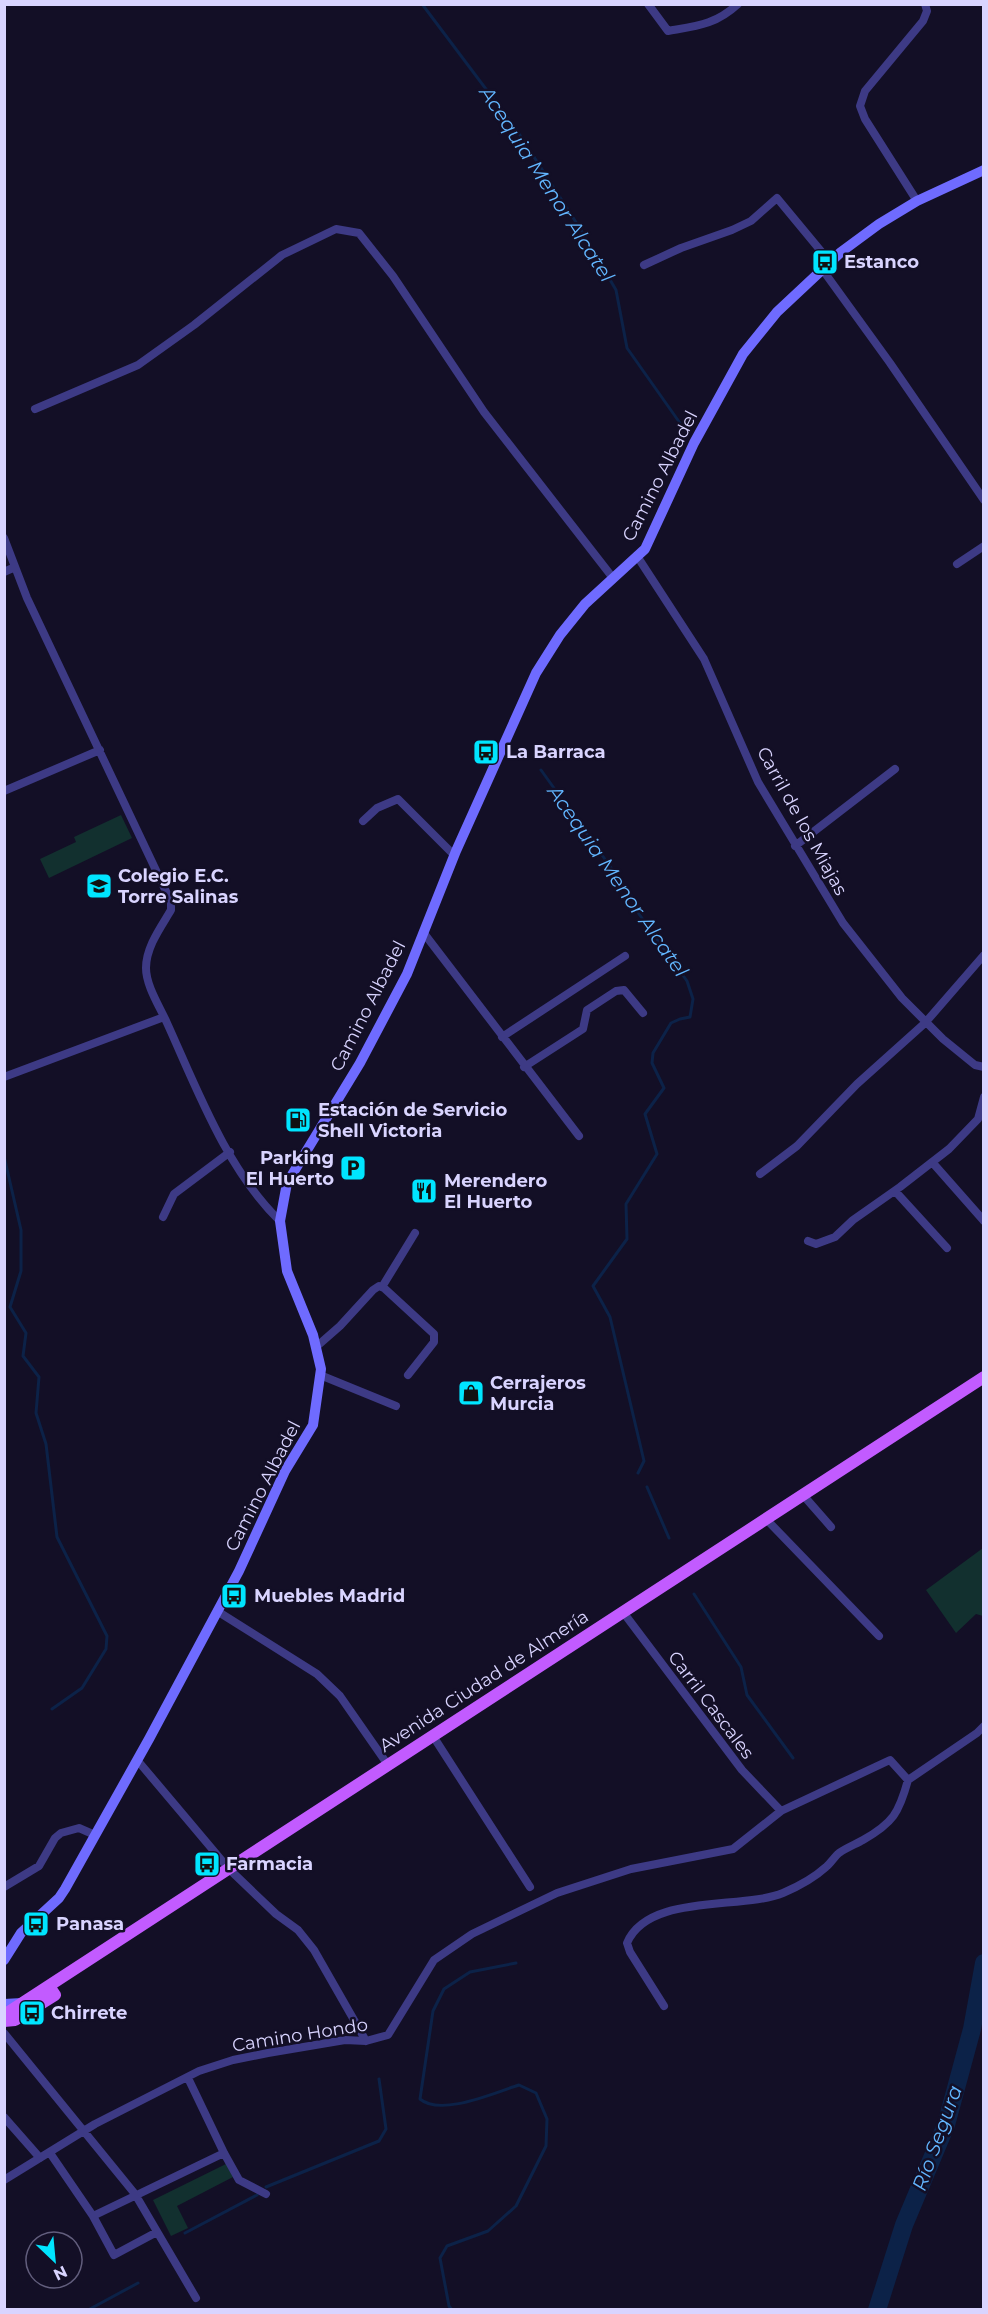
<svg xmlns="http://www.w3.org/2000/svg" width="988" height="2314" viewBox="0 0 988 2314" font-family="Montserrat,sans-serif">
<rect width="100%" height="100%" fill="#130f26"/>
<path fill="#12302f" d="M121 815 132 838 49 878 40 859 76 842 74 837Z
M983 1548V1616L976 1614 956 1633 926 1590Z
M226 2164 233 2177 177 2206 188 2228 171 2236 153 2200Z"/>
<g fill="none" stroke-linecap="round" stroke-linejoin="round">
<path stroke="#0c2248" stroke-width="3" d="M422 4 516 129 581 230 616 290 627 348 687 433
M541 770 632 897 639 914 687 981 693 999 690 1017 680 1019 671 1023 653 1053 652 1063 664 1088 645 1114 657 1154 626 1204 627 1239 593 1286 610 1317 644 1461 638 1473
M4 1156 21 1230V1271L10 1307 26 1333 23 1356 39 1377 36 1413 46 1444 57 1537 107 1636 106 1649 82 1688 52 1709
M647 1487 669 1538
M694 1594 741 1667 747 1695 793 1758
M266 2187 379 2141 386 2129 379 2079
M185 2233 257 2195
M88 2310 138 2283
M452 2310 449 2306 440 2258 447 2246 488 2231 516 2206 546 2146 547 2119 536 2093 519 2085C496 2092 441 2117 420 2099L433 2011 444 1989 470 1972 516 1963"/>
<path stroke="#0c2248" stroke-width="18" d="M877 2310 904 2225 946 2125 972 2029 984 1963"/>
<path stroke="#3d3a85" stroke-width="8" d="M648 4 668 31C697 26 715 25 738 4
M917 201 865 119 860 106 865 91 923 21 927 11 925 4
M644 265 681 248 732 230 751 221 777 198 830 262
M822 269 890 363 984 500
M35 409 138 365 194 325 282 255 336 229 359 233 393 276 484 412 613 578
M4 538 27 598 171 902V910C161 927 146 947 146 968 146 986 160 1007 167 1023 197 1089 227 1170 280 1221
M637 556 704 659 758 782 843 923 902 998 943 1039 975 1065 984 1067
M957 564 984 546
M4 572 15 567
M4 791 100 750
M363 821 377 808 398 799 454 855
M795 846 895 769
M423 932 579 1136
M502 1037 625 956
M524 1067 583 1029 587 1010 616 991 624 990 643 1013
M4 1077 164 1017
M932 1162 984 1221
M760 1174 797 1146 857 1084 925 1023 984 955
M895 1191 947 1248
M163 1217 174 1194 230 1152
M808 1241 816 1244 835 1237 853 1220 900 1187 949 1149 978 1119 984 1097
M382 1287 415 1233
M316 1347 340 1326 373 1290 379 1286 384 1288 434 1334V1342L408 1375
M320 1375 396 1406
M803 1495 831 1527
M766 1519 879 1636
M217 1611 317 1674 340 1696 388 1765
M623 1612 742 1770 781 1811
M433 1736 530 1887
M138 1761 229 1869 276 1914 298 1930 314 1950 366 2041
M4 1887 39 1866 55 1838 61 1833 79 1828 95 1835
M664 2006 630 1952 627 1943C648 1893 742 1910 783 1893 797 1887 815 1877 826 1867 831 1863 834 1857 839 1853 846 1848 856 1844 863 1840 893 1823 899 1813 908 1780
M4 2033 135 2194 196 2298
M188 2078 224 2153 239 2180 266 2194
M4 2117 40 2158
M50 2153 93 2216 114 2255 157 2232
M4 2180 95 2124 199 2071 233 2060 268 2053 345 2040 366 2041 388 2035 434 1960 472 1934 557 1893 631 1869 733 1849 781 1811 890 1760 908 1780 977 1733 984 1726
M93 2216 224 2153"/>
<path stroke="#6f6bff" stroke-width="10" d="M4 1960 21 1933 59 1898 65 1889 149 1739 239 1571 285 1471 313 1425 321 1369 313 1335 287 1271 280 1221 287 1183 360 1063 407 974 456 851 536 673 560 635 585 604 645 549 694 443 743 354 777 312 841 252 879 224 917 201 984 170
M4 2004 22 2003"/>
<path stroke="#c25bff" stroke-width="12" d="M4 2015 984 1377
M4 2021 15 2020 55 1995 49 1986"/>
</g>
<defs>
<symbol id="bus-square" viewBox="-11 -11 22 22"><rect x="-9" y="-9" width="18" height="18" rx="4" fill="#00e5ff" stroke="#130f26"/><path d="M-5-6H5V4H4V6H2V4H-2V6H-4V4H-5ZM-3.5-4V0h7V-4ZM-3.5 1.2v1.5H-2V1.2ZM2 1.2v1.5H3.5V1.2Z" fill="#111"/></symbol>
<symbol id="school-square" viewBox="-11 -11 22 22"><rect x="-9" y="-9" width="18" height="18" rx="4" fill="#00e5ff" stroke="#130f26"/><path d="M0-5L7-2L0 1L-7-2ZM-4 1L0 2.5L4 1V4Q0 6-4 4Z" fill="#111"/></symbol>
<symbol id="fuel-square" viewBox="-11 -11 22 22"><rect x="-9" y="-9" width="18" height="18" rx="4" fill="#00e5ff" stroke="#130f26"/><path d="M-5.5-6h7V0h2V4h1.3V-2.5L3-4.5l.8-.8L6-3V5H2.5V1h-1V6h-7ZM-4.2-4.7v3.2H.2V-4.7Z" fill="#111"/></symbol>
<symbol id="parking-square" viewBox="-11 -11 22 22"><rect x="-9" y="-9" width="18" height="18" rx="4" fill="#00e5ff" stroke="#130f26"/><path d="M-3.5-5.5H1a3.5 3.5 0 0 1 0 7H-1V5.5H-3.5ZM-1-3.4V-.6H.8a1.4 1.4 0 0 0 0-2.8Z" fill="#111"/></symbol>
<symbol id="restaurant-square" viewBox="-11 -11 22 22"><rect x="-9" y="-9" width="18" height="18" rx="4" fill="#00e5ff" stroke="#130f26"/><path d="M-5-6h1v4h1v-4h1v4h1v-4h1v5L-1.5 .5V6h-2V.5L-5-1ZM5-6V6H3V1.5H1.5Q1.5-4 5-6Z" fill="#111"/></symbol>
<symbol id="shop-square" viewBox="-11 -11 22 22"><rect x="-9" y="-9" width="18" height="18" rx="4" fill="#00e5ff" stroke="#130f26"/><path d="M-5-2.5h2.3a2.7 3.5 0 0 1 5.4 0H5L5.5 6h-11ZM-1.5-2.5h3a1.5 2.3 0 0 0-3 0Z" fill="#111"/></symbol>
</defs>
<g fill-rule="evenodd">
<use href="#bus-square" x="810" y="247" width="30" height="30"/>
<use href="#bus-square" x="471" y="737" width="30" height="30"/>
<use href="#school-square" x="84" y="871" width="30" height="30"/>
<use href="#fuel-square" x="283" y="1105" width="30" height="30"/>
<use href="#parking-square" x="338" y="1153" width="30" height="30"/>
<use href="#restaurant-square" x="409" y="1176" width="30" height="30"/>
<use href="#shop-square" x="456" y="1378" width="30" height="30"/>
<use href="#bus-square" x="219" y="1581" width="30" height="30"/>
<use href="#bus-square" x="192" y="1849" width="30" height="30"/>
<use href="#bus-square" x="21" y="1909" width="30" height="30"/>
<use href="#bus-square" x="17" y="1998" width="30" height="30"/>
</g>
<g text-anchor="middle" stroke-width="5" stroke-linejoin="round" paint-order="stroke">
<g font-size="18" font-weight="bold" fill="#d9d4ff" stroke="#130f26" text-anchor="start">
<text x="844" y="268">Estanco</text>
<text x="506" y="758">La Barraca</text>
<text x="118" y="882">Colegio E.C.<tspan x="118" dy="21">Torre Salinas</tspan></text>
<text x="318" y="1116">Estación de Servicio<tspan x="318" dy="21">Shell Victoria</tspan></text>
<text x="334" y="1164" text-anchor="end">Parking<tspan x="334" dy="21">El Huerto</tspan></text>
<text x="444" y="1187">Merendero<tspan x="444" dy="21">El Huerto</tspan></text>
<text x="490" y="1389">Cerrajeros<tspan x="490" dy="21">Murcia</tspan></text>
<text x="254" y="1602">Muebles Madrid</text>
<text x="226" y="1870">Farmacia</text>
<text x="56" y="1930">Panasa</text>
<text x="51" y="2019">Chirrete</text>
</g>
<g font-size="18" fill="#d9d4ff" stroke="#130f26">
<text transform="translate(660 476) rotate(-63)" y="6">Camino Albadel</text>
<text transform="translate(802 821) rotate(61)" y="6">Carril de los Miajas</text>
<text transform="translate(368 1006) rotate(-63)" y="6">Camino Albadel</text>
<text transform="translate(263 1486) rotate(-63)" y="6">Camino Albadel</text>
<text transform="translate(484 1681) rotate(-33)" y="6">Avenida Ciudad de Almería</text>
<text transform="translate(711 1705) rotate(53)" y="6">Carril Cascales</text>
<text transform="translate(300 2035) rotate(-9)" y="6">Camino Hondo</text>
</g>
<g font-size="20" font-style="italic" fill="#62b6ff" stroke="#130f26">
<text transform="translate(547 184) rotate(57)" y="7">Acequia Menor Alcatel</text>
<text transform="translate(618 881) rotate(55)" y="7">Acequia Menor Alcatel</text>
<text transform="translate(937 2138) rotate(-70)" y="7">Río Segura</text>
</g>
</g>
<rect width="988" height="2314" fill="none" stroke="#d9d4ff" stroke-width="12"/>
<g transform="translate(54 2260) rotate(154)"><circle r="28" fill="#130f26" stroke="#625e7d" stroke-width="1.5"/>
<path d="M0-4.5L10 22L0 15L-10 22Z" fill="#00e5ff"/>
<text y="-9" font-size="16" font-weight="bold" text-anchor="middle" fill="#d9d4ff">N</text>
</g>
</svg>
